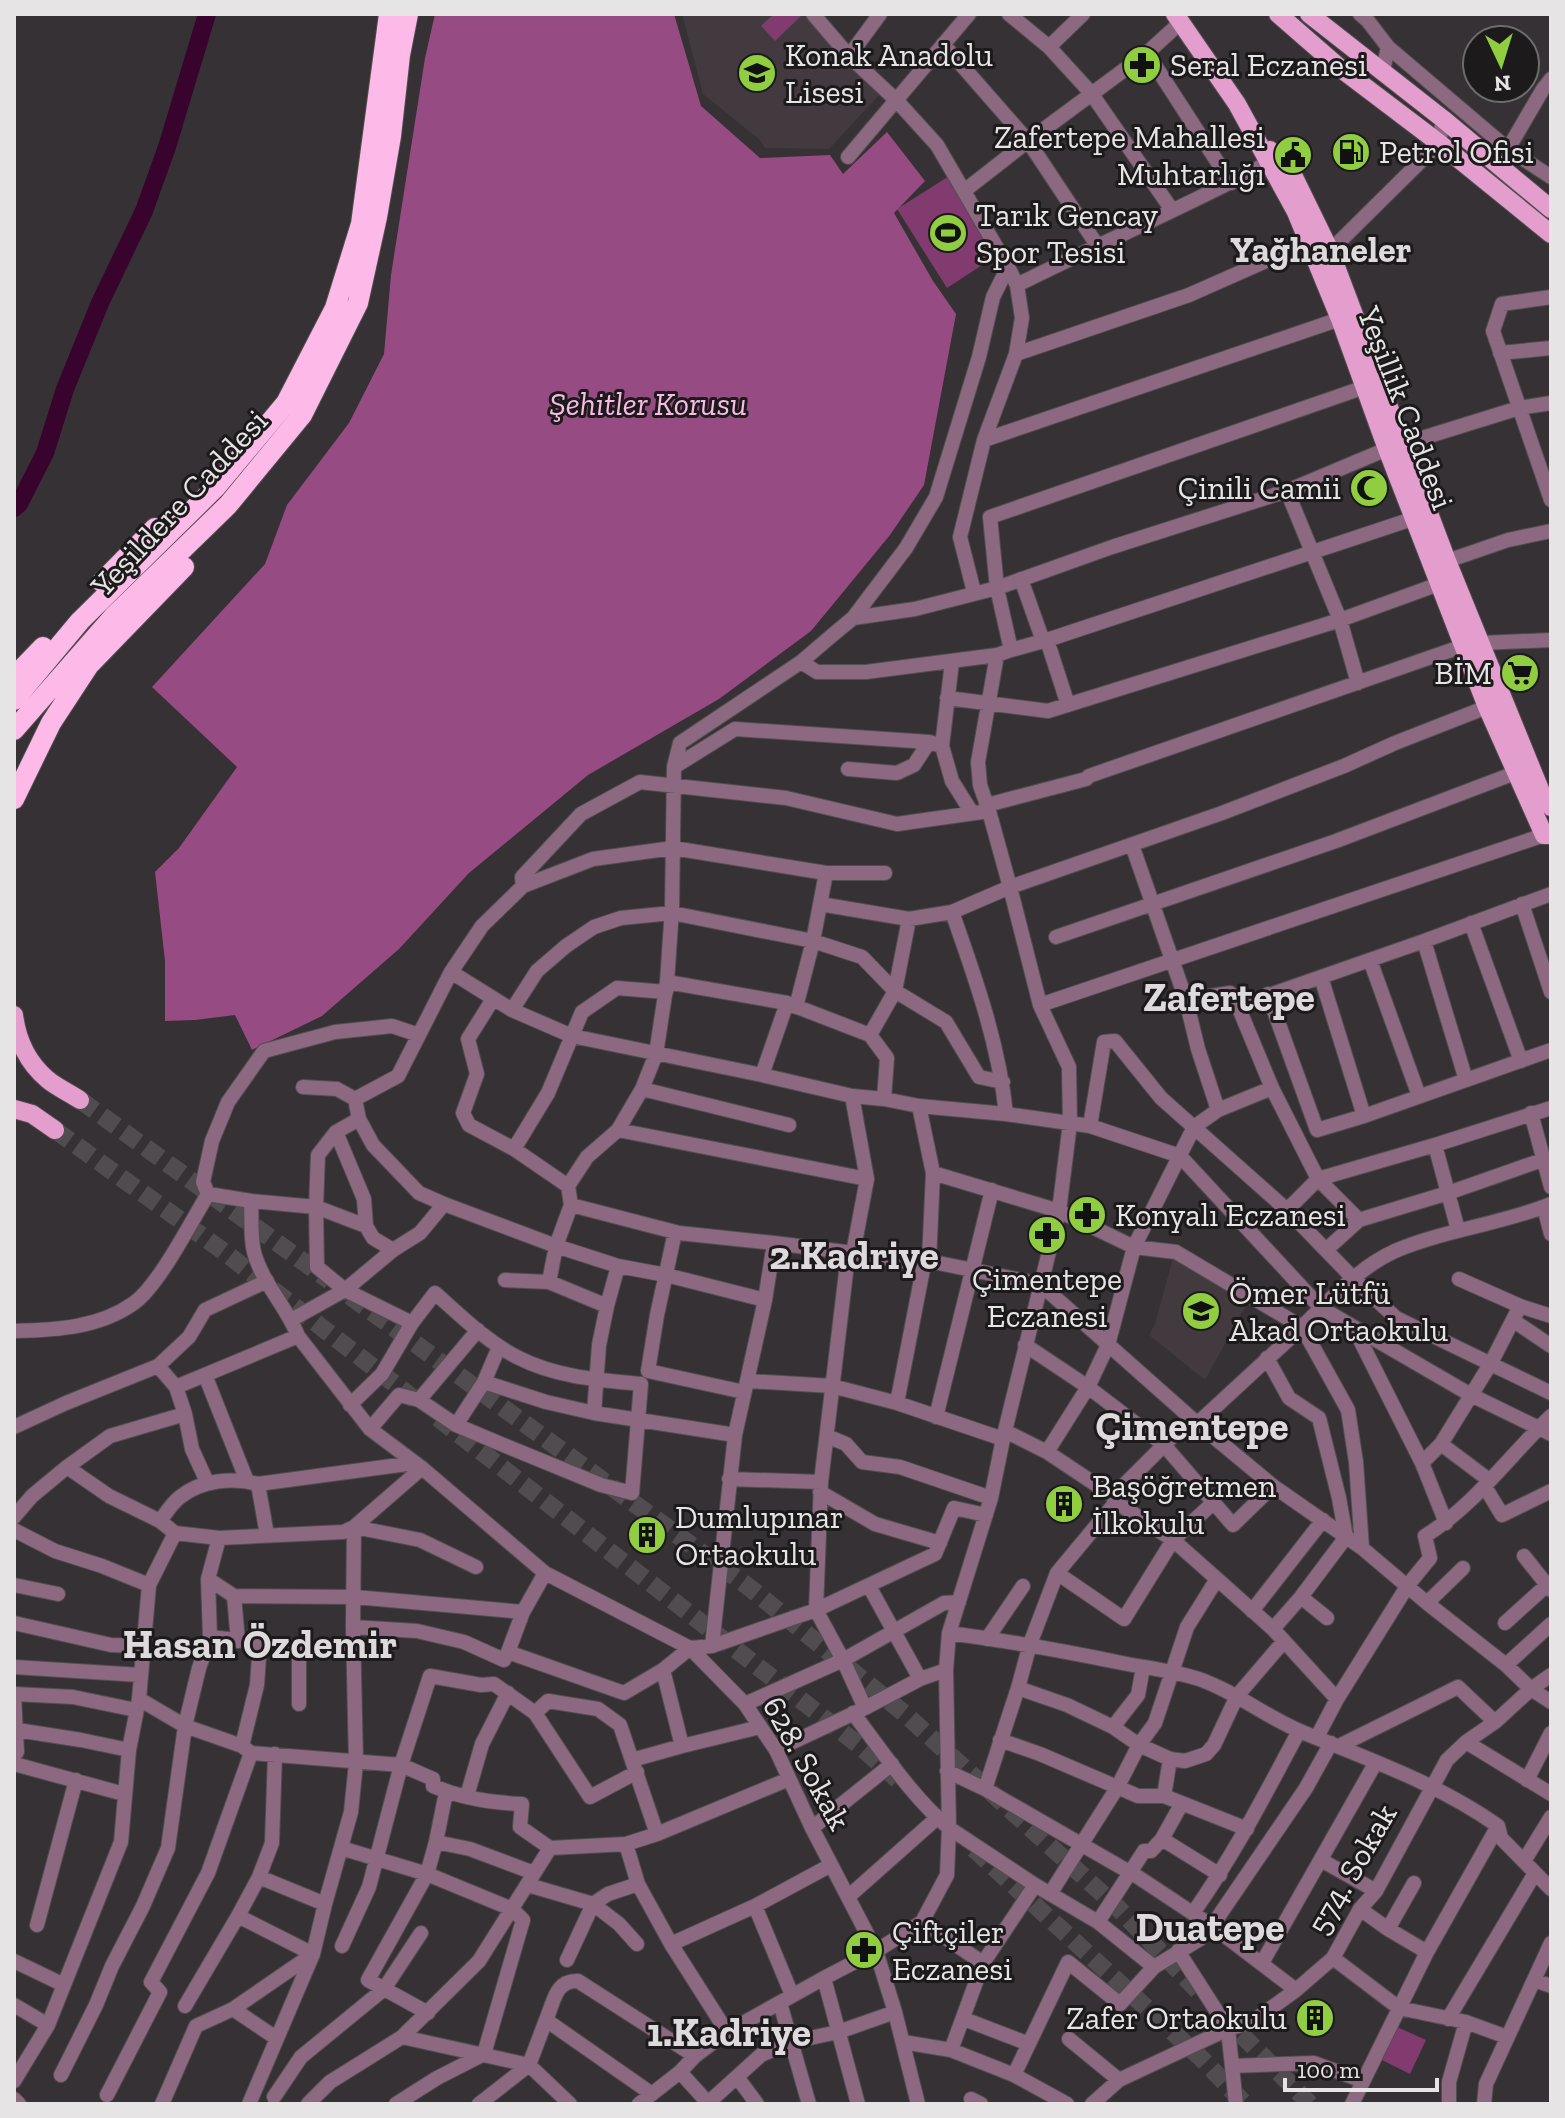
<svg xmlns="http://www.w3.org/2000/svg" width="1565" height="2118" viewBox="0 0 1565 2118" font-family="'Zilla Slab',serif">
<rect width="100%" height="100%" fill="#353134"/>
<path fill="#433a40" d="M682 14H803L879 95 829 149 765 148 760 140 703 94Z
M1173 1258 1250 1298 1205 1380 1149 1335 1155 1324Z"/>
<path fill="#813b6e" d="M774 14H803L775 41 761 26Z
M954 173 996 256 947 288 897 209Z
M1395 2026 1426 2040 1410 2074 1380 2059Z"/>
<path fill="#964c82" d="M435 14H674L701 106 760 158 830 155 843 174 887 132 925 181 894 213 933 281 956 314 924 485 890 535 811 631 719 699 588 775 469 873 399 949 322 1016 252 1050 235 1015 195 1020 165 1021V961L155 872 179 848 237 767 152 687 265 564 287 505 349 423 384 354 391 275 425 58Z"/>
<g fill="none" stroke-linecap="round" stroke-linejoin="round">
<path stroke="#38032d" stroke-width="18" d="M14 508 19 504 45 453 65 389 100 303 144 211 167 147 207 14"/>
<path stroke="#504c4f" stroke-width="18" stroke-dasharray="18 9" stroke-linecap="butt" d="M80 1100 330 1281
M55 1130 223 1251 418 1402
M350 1296 750 1588 905 1714 1117 1907 1204 1997
M438 1418 860 1746 899 1781
M974 1849 1202 2059 1245 2104
M1222 2015 1310 2104"/>
<defs>
<path id="minor" d="M813 14 849 56 897 101 937 145 1008 267 1017 285 1022 318 1016 354 984 440 960 537 974 592
M1009 14 1049 47 1091 93 1172 210
M1360 14 1368 21 1388 47
M943 44 1028 141 1097 245
M1049 47 1083 14
M1147 53 1231 183
M849 56 880 14
M1383 71 1388 47 1508 149 1551 177
M1508 149 1543 89 1551 79
M848 157 969 14
M964 191 1028 141 1147 53 1181 22
M1330 251 1439 143 1443 119
M1017 285C1101 243 1187 206 1270 162
M1551 297 1502 304 1493 331 1551 500
M1500 353 1551 348
M1016 354 1189 295 1309 242
M984 440 1340 319
M1287 491 1340 620 1358 683
M1447 561 1508 540 1551 531
M1021 579 1043 641
M853 618 915 609 997 588 1112 547 1287 491 1387 449 1519 408 1551 403
M1047 640 1068 705
M1481 643 1551 640
M1011 650 1047 640 1415 518
M801 662 817 672H866L997 655
M952 662 942 746 952 781 972 813
M947 698 1048 711 1340 620 1439 584
M674 767 735 729 929 742 942 746
M848 769 897 773 914 765 929 742
M987 805 1086 779 1089 776 1463 646
M1132 845 1186 1000 1198 1049 1218 1110
M523 886 593 859 673 848 826 873H885
M820 904 909 919 952 912 1010 887 1222 813 1344 766 1395 743 1487 707
M1522 904 1551 992
M952 912C975 977 999 1044 1006 1114
M1471 923 1521 1061
M1056 937 1336 841 1515 773
M1424 941 1466 1080
M1370 960 1419 1096
M451 972 512 1010 572 1036 762 1075 852 1096 884 1099 919 1106 1006 1114 1090 1126 1180 1156 1321 1308C1343 1287 1366 1264 1395 1251 1444 1230 1502 1224 1551 1204
M1321 977 1364 1116
M667 982 787 1003 870 1035 887 1058 884 1099
M1268 994 1317 1130 1364 1116 1551 1050
M493 999 468 1039 477 1074 463 1113 469 1125 514 1149 568 1186 571 1205 679 1233 774 1243 765 1300 735 1435 712 1646 690 1648 663 1670 624 1693 508 1652 523 1612 545 1573
M1186 1000 1230 993 1238 1006 1272 1088 1318 1179 1359 1220
M1040 1005 1544 835
M1238 1006 1424 941 1551 894
M796 1007 813 941 826 873
M512 1010 537 971 566 946 594 927 621 918 672 913 813 941 862 957 895 991 946 1022 979 1077 1003 1082
M870 1035 895 991 909 919
M762 1075 787 1003
M303 1087 337 1089 355 1099
M642 1089 789 1125
M1531 1113 1551 1187
M359 1119 336 1132 364 1199 366 1226
M1090 1126 1104 1042 1115 1041 1161 1098 1287 1210 1353 1278 1396 1318 1551 1393
M618 1130 867 1179
M336 1132 318 1155 316 1207 366 1226 373 1238 393 1250
M1435 1145 1458 1230
M514 1149 548 1093 582 1012 617 988 666 992
M933 1173 1059 1211 1134 1247 1176 1252 1302 1327 1321 1308 1471 1395 1551 1434
M568 1186 587 1157 618 1130 642 1089 656 1054 667 982 672 909 674 767 680 743 801 662 829 638 853 618 906 548 936 497 979 357 993 297 1008 267
M208 1194 251 1201
M444 1204 419 1193 373 1145 359 1119 355 1099 398 1076 451 972 482 926 523 886 522 877 581 814 640 782 786 798 897 824 989 811
M571 1205 556 1246 618 1266 666 1275 765 1300
M1544 1207 1551 1234
M1287 1210 1318 1179 1435 1145 1551 1108
M675 1232 657 1315 648 1371 744 1392
M774 1243 853 1253 867 1179 852 1096
M1327 1249 1359 1220 1448 1193 1545 1159
M929 1261 1040 1284 1191 1418 1273 1486 1362 1548 1427 1603 1506 1665 1531 1689 1551 1702
M1459 1279 1520 1306 1551 1316
M549 1282 607 1306 599 1345 594 1413
M607 1306 618 1266
M291 1320 345 1290 393 1250 420 1233 444 1204 556 1246 549 1282 505 1280
M1514 1321 1551 1346
M1354 1328 1422 1463 1446 1523
M14 1331C56 1330 99 1328 134 1303 159 1285 191 1222 208 1194L203 1182 212 1141 228 1102 264 1051 335 1032 392 1026 419 1035
M1025 1345 1088 1387 1164 1445 1233 1525 1273 1486
M1267 1358 1289 1398 1319 1418 1339 1498 1346 1537 1301 1597 1273 1629
M158 1366 189 1337 205 1310 267 1281
M205 1375 247 1481
M748 1381 832 1386 897 1403 1003 1439
M484 1382 499 1347
M176 1387 185 1414 192 1449 207 1482
M419 1400 478 1330
M897 1403 924 1264
M350 1405 382 1374 412 1323
M936 1417 992 1190
M1198 1423 1302 1327 1348 1410 1356 1462 1362 1548
M456 1425 484 1382 546 1402 594 1413 735 1435
M14 1427 66 1403 158 1366 176 1387 298 1336
M370 1429 399 1395 419 1400 456 1425 501 1444 601 1485 632 1493 641 1384C600 1380 556 1377 519 1358 488 1343 461 1316 435 1293L412 1323 345 1290 317 1267 316 1207 251 1201C252 1217 250 1236 254 1252 262 1283 287 1307 298 1336L370 1429 422 1468 545 1573 690 1648 745 1704 776 1750 812 1828 876 1951 895 2012 918 2104
M1005 1431 1047 1452 1113 1496 1116 1502 1173 1540 1217 1579 1273 1629 1337 1699
M827 1436 846 1444 862 1462 900 1467 991 1498
M1441 1444 1489 1480
M1047 1452 1088 1387 1108 1345 1134 1247 1194 1127 1218 1110 1272 1088
M1422 1463 1441 1444 1491 1363 1520 1306
M67 1467 110 1436 185 1414
M729 1479 821 1482
M258 1484 414 1463
M1485 1487 1502 1515 1551 1491
M820 1492 875 1524 940 1543
M1113 1496 1191 1418
M14 1517 32 1496 67 1467 109 1496 160 1521 175 1533 149 1585 139 1699 185 1726 242 1746
M160 1521C166 1513 172 1503 180 1497 201 1480 233 1477 258 1484L267 1535
M14 1530 55 1551 102 1566 149 1585
M175 1533 219 1538
M1524 1556 1551 1590
M1057 1573 1124 1619 1173 1540 1214 1502
M208 1579 234 1596 355 1597 523 1612
M14 1585 58 1594
M869 1586 920 1679
M234 1596 238 1641
M1301 1597 1327 1618
M1427 1603 1463 1568
M1252 1611 1323 1520
M14 1623 111 1645 144 1646
M1505 1623 1547 1585
M353 1627 417 1631 464 1642 504 1660
M949 1633C1008 1641 1064 1651 1122 1663 1148 1668 1174 1671 1199 1679 1236 1692 1266 1717 1302 1732 1368 1759 1439 1784 1498 1826L1501 1838 1551 1889
M210 1637 354 1653
M987 1639 1023 1586
M712 1646 816 1610 935 1554 954 1508 986 1515
M1506 1665 1551 1624
M14 1667 140 1675
M1018 1688 1067 1705 1113 1727 1139 1745 1170 1759 1185 1761 1206 1754 1214 1745 1237 1696 1284 1641
M14 1694 73 1697 136 1710
M14 1696 17 1752
M299 1704V1648
M745 1704 843 1660 944 1603 959 1602
M865 1708 843 1660 816 1610 821 1482 847 1264 853 1253 924 1264 929 1261 933 1173 919 1106
M535 1713 590 1797 637 1772
M853 1713C883 1752 912 1797 949 1828L1035 1885 1098 1922 1154 1967
M1113 1727 1138 1695 1143 1667
M17 1730 81 1740 129 1750
M1317 1737 1337 1699 1408 1585 1430 1558 1425 1536C1475 1505 1509 1456 1551 1416
M1000 1740 1040 1754 1138 1796H1164L1247 1829
M1466 1742 1551 1794
M682 1746 760 1727
M1339 1746 1458 1687 1495 1722
M776 1750 865 1708 920 1679 946 1670
M251 1753 401 1765 433 1779V1786C461 1798 492 1803 522 1804L520 1827 550 1848
M632 1760 682 1746 663 1670
M18 1765 124 1794
M947 1771 985 1789 1138 1877 1212 1926 1296 1990
M1527 1780 1551 1733
M985 1789 1018 1688 1030 1644 1057 1573 1116 1502
M467 1796 482 1744 508 1693
M1164 1796 1170 1759
M812 1828 892 1764
M1162 1839 1220 1875
M436 1842 470 1849 534 1873
M626 1844 638 1884 671 1944 727 2032
M341 1848 427 1874 512 1909 523 1920 484 2054 437 2078 396 2104
M1321 1860 1376 1891
M1524 1861 1551 1817
M259 1877 325 1904
M528 1885 593 1904 619 1924 637 1944
M1050 1894 1117 1788 1139 1745 1155 1723 1187 1627 1217 1579
M848 1897 937 1818
M755 1906 792 1995
M1360 1909 1388 1929 1427 1952
M1193 1913C1234 1855 1266 1793 1299 1731
M238 1916 313 1954
M922 1922 983 1963
M1098 1922 1144 1851H1151L1162 1839 1182 1803
M37 1925 76 1780
M1388 1929 1414 1883
M671 1944 755 1906 831 1865
M342 1946 369 1887 401 1765 430 1676 481 1685 494 1684 535 1713 548 1701 598 1709 620 1725 657 1834
M1178 1951 1228 2029 1236 2104
M1333 1958 1399 2008 1466 2022 1507 2037
M567 1960 593 1904 608 1894 638 1884
M14 1961 64 1985
M1262 1963 1376 1762
M824 1978 858 2104
M1534 1980 1551 1986
M780 2003 809 2104
M14 2005 48 2025
M185 2006 238 1916 259 1877 272 1843 275 1754
M233 2009 276 2038
M428 2013 368 1980 427 1874 436 1842 446 1792
M964 2019 1029 2044
M1448 2019 1535 1873
M402 2037 529 2065 546 2020
M1069 2039 1119 2080
M903 2042 951 2050 1014 2075 1067 2104
M951 2050 983 1963 1035 1885
M1232 2066 1314 2063 1363 2081
M680 2072 709 2104
M61 2075 96 2005 112 1966 143 1906 168 1848 185 1726 199 1668 210 1637 208 1579 219 1538 343 1532 354 1527 420 1540 476 1567
M1014 2075 1068 1962 1120 2004 1154 1967 1200 1939 1212 1926 1306 1788 1331 1743
M737 2077 757 2104
M14 2081 48 2025 121 1842 129 1750 139 1699
M652 2094 546 2020C554 2002 555 1980 578 1981L695 2056
M107 2095 160 1992 151 1982 208 1873 251 1753 242 1746 257 1685 260 1643
M274 2097 301 2057 384 1989 421 1933
M14 2099 19 2104
M971 2099 981 2104
M708 2103 761 2055 791 2042 838 2032 895 2012
M162 2104 196 2026 233 2009 313 1954
M249 2104 313 1954 325 1904 351 1812 356 1763 353 1627 354 1527 422 1468
M308 2104 330 2082 402 2037 479 1961 550 1848 626 1844 657 1834 789 1779
M479 2104 529 2065 570 2104
M639 2104 680 2072 695 2056 727 2032 824 1978 876 1951 922 1922 947 1875 949 1828 946 1670 949 1633 991 1498 1003 1439 1059 1211 1070 1123 1069 1067 1040 1005 1010 887 989 811 980 785 978 762 997 655 1011 650 997 588 990 517 1365 387
M1092 2104 1119 2080 1228 2029 1252 2022 1296 1990 1333 1958 1360 1909 1376 1891 1447 1760 1466 1742 1495 1722 1531 1689 1551 1675
M1352 2104 1427 1952 1498 1826
M1449 2104V2082L1466 2022
M1484 2104 1486 2084 1551 1943"/>
<path id="major" d="M1175 14 1237 104 1296 212 1340 319 1387 449 1487 707 1544 835H1551
M1278 14 1340 68 1439 143 1551 234
M1309 14 1443 119 1551 209
M1270 150 1291 171 1330 251 1447 561 1541 792 1551 807
M14 1015C17 1039 27 1062 47 1079 56 1087 70 1093 80 1100
M14 1109 32 1114 55 1130"/>
<path id="highway" d="M102 582 155 528
M14 677 43 647
M14 700 80 621 215 488 286 403 335 308 361 224 389 14
M14 730 113 617 228 505 302 415 358 303 377 217 391 136 400 55 408 14
M14 799 51 723 89 665 184 567"/>
</defs>
<use href="#minor" stroke="#514e50" stroke-width="16"/>
<use href="#major" stroke="#514e50" stroke-width="20"/>
<use href="#highway" stroke="#514e50" stroke-width="22"/>
<use href="#minor" stroke="#8c6981" stroke-width="14"/>
<use href="#major" stroke="#e49ece" stroke-width="18"/>
<use href="#highway" stroke="#fdbae8" stroke-width="20"/>
</g>
<defs>
<symbol id="pharmacy-disc" viewBox="-11 -11 22 22"><circle r="9.5" fill="#90cd40" stroke="#1c1a1b"/><path d="M-2-6h4v4h4v4h-4v4h-4v-4h-4v-4h4Z" fill="#111"/></symbol>
<symbol id="school-disc" viewBox="-11 -11 22 22"><circle r="9.5" fill="#90cd40" stroke="#1c1a1b"/><path d="M0-5L7-2L0 1L-7-2ZM-4 1L0 2.5L4 1V4Q0 6-4 4Z" fill="#111"/></symbol>
<symbol id="fuel-disc" viewBox="-11 -11 22 22"><circle r="9.5" fill="#90cd40" stroke="#1c1a1b"/><path d="M-5.5-6h7V0h2V4h1.3V-2.5L3-4.5l.8-.8L6-3V5H2.5V1h-1V6h-7ZM-4.2-4.7v3.2H.2V-4.7Z" fill="#111"/></symbol>
<symbol id="civic-disc" viewBox="-11 -11 22 22"><circle r="9.5" fill="#90cd40" stroke="#1c1a1b"/><path d="M-.6-6.5H3V-4.5H.6V-3L4-1V1h2V6H-6V1h2V-1L-.6-3ZM-1.2 2.5V6h2.4V2.5Z" fill="#111"/></symbol>
<symbol id="stadium-disc" viewBox="-11 -11 22 22"><circle r="9.5" fill="#90cd40" stroke="#1c1a1b"/><path d="M0-5a6.5 5 0 1 0 0 10a6.5 5 0 1 0 0-10ZM-3.5-1.8h7v3.6h-7Z" fill="#111"/></symbol>
<symbol id="mosque-disc" viewBox="-11 -11 22 22"><circle r="9.5" fill="#90cd40" stroke="#1c1a1b"/><path d="M3.5-4.9A6 6 0 1 0 3.5 4.9A5 5 0 1 1 3.5-4.9Z" fill="#111"/></symbol>
<symbol id="supermarket-disc" viewBox="-11 -11 22 22"><circle r="9.5" fill="#90cd40" stroke="#1c1a1b"/><path d="M-6-5.5h2.5l.6 2H6L4.5 2H-2.5L-4.4-4H-6ZM-1.5 3.2a1.3 1.3 0 1 0 .1 0ZM3 3.2a1.3 1.3 0 1 0 .1 0Z" fill="#111"/></symbol>
<symbol id="building-disc" viewBox="-11 -11 22 22"><circle r="9.5" fill="#90cd40" stroke="#1c1a1b"/><path d="M-4-6H4V6H1V3H-1V6H-4ZM-2.5-4.3h1.7v1.8h-1.7ZM.8-4.3h1.7v1.8H.8ZM-2.5-1h1.7V.8h-1.7ZM.8-1h1.7V.8H.8Z" fill="#111"/></symbol>
</defs>
<g fill-rule="evenodd">
<use href="#pharmacy-disc" x="1120" y="43" width="44" height="44"/>
<use href="#school-disc" x="735" y="51" width="44" height="44"/>
<use href="#fuel-disc" x="1329" y="130" width="44" height="44"/>
<use href="#civic-disc" x="1271" y="133" width="44" height="44"/>
<use href="#stadium-disc" x="926" y="211" width="44" height="44"/>
<use href="#mosque-disc" x="1347" y="466" width="44" height="44"/>
<use href="#supermarket-disc" x="1498" y="651" width="44" height="44"/>
<use href="#pharmacy-disc" x="1065" y="1193" width="44" height="44"/>
<use href="#pharmacy-disc" x="1025" y="1213" width="44" height="44"/>
<use href="#school-disc" x="1179" y="1289" width="44" height="44"/>
<use href="#building-disc" x="1042" y="1482" width="44" height="44"/>
<use href="#building-disc" x="625" y="1513" width="44" height="44"/>
<use href="#pharmacy-disc" x="842" y="1928" width="44" height="44"/>
<use href="#building-disc" x="1293" y="1996" width="44" height="44"/>
</g>
<g text-anchor="middle" stroke-width="6" stroke-linejoin="round" paint-order="stroke">
<g font-size="32" fill="#e6e4e5" stroke="#1c1a1b" text-anchor="start">
<text x="785" y="66">Konak Anadolu<tspan x="785" dy="37">Lisesi</tspan></text>
<text x="1170" y="76">Seral Eczanesi</text>
<text x="1265" y="148" text-anchor="end">Zafertepe Mahallesi<tspan x="1265" dy="37">Muhtarlığı</tspan></text>
<text x="1379" y="163">Petrol Ofisi</text>
<text x="976" y="226">Tarık Gencay<tspan x="976" dy="37">Spor Tesisi</tspan></text>
<text x="1341" y="499" text-anchor="end">Çinili Camii</text>
<text x="1492" y="684" text-anchor="end">BİM</text>
<text x="1115" y="1226">Konyalı Eczanesi</text>
<text x="1047" y="1290" text-anchor="middle">Çimentepe<tspan x="1047" dy="37">Eczanesi</tspan></text>
<text x="1229" y="1304">Ömer Lütfü<tspan x="1229" dy="37">Akad Ortaokulu</tspan></text>
<text x="1092" y="1497">Başöğretmen<tspan x="1092" dy="37">İlkokulu</tspan></text>
<text x="675" y="1528">Dumlupınar<tspan x="675" dy="37">Ortaokulu</tspan></text>
<text x="892" y="1943">Çiftçiler<tspan x="892" dy="37">Eczanesi</tspan></text>
<text x="1287" y="2029" text-anchor="end">Zafer Ortaokulu</text>
</g>
<g font-size="32" font-style="italic" fill="#f9bae5" stroke="#1c1a1b">
<text x="648" y="415">Şehitler Korusu</text>
</g>
<g font-size="32" fill="#e6e4e5" stroke="#1c1a1b">
<text transform="translate(1406 408) rotate(69)" y="11">Yeşillik Caddesi</text>
<text transform="translate(179 503) rotate(-47)" y="11">Yeşildere Caddesi</text>
<text transform="translate(807 1763) rotate(61)" y="11">628. Sokak</text>
<text transform="translate(1352 1869) rotate(-60)" y="11">574. Sokak</text>
</g>
<g font-size="36" font-weight="bold" fill="#ded9dc" stroke="#1c1a1b">
<text x="1321" y="262">Yağhaneler</text>
</g>
<g font-size="40" font-weight="bold" fill="#ded9dc" stroke="#1c1a1b">
<text x="1229" y="1011">Zafertepe</text>
<text x="854" y="1269">2.Kadriye</text>
<text x="1192" y="1440">Çimentepe</text>
<text x="260" y="1658">Hasan Özdemir</text>
<text x="1210" y="1941">Duatepe</text>
<text x="729" y="2046">1.Kadriye</text>
</g>
</g>
<rect width="1565" height="2118" fill="none" stroke="#e6e4e5" stroke-width="32"/>
<g transform="translate(1501 64) rotate(176)"><circle r="38" fill="#1c1a1b" stroke="#6d6b6c" stroke-width="2"/>
<path d="M0-6L14 30L0 20L-14 30Z" fill="#90cd40"/>
<text y="-12" font-size="22" font-weight="bold" text-anchor="middle" fill="#e6e4e5">N</text>
</g>
<path d="M1285 2078v12h152v-12" fill="none" stroke="#e6e4e5" stroke-width="4"/>
<text x="1297" y="2078" font-size="24" fill="#e6e4e5" stroke="#1c1a1b" stroke-width="6" paint-order="stroke">100 m</text>
</svg>
